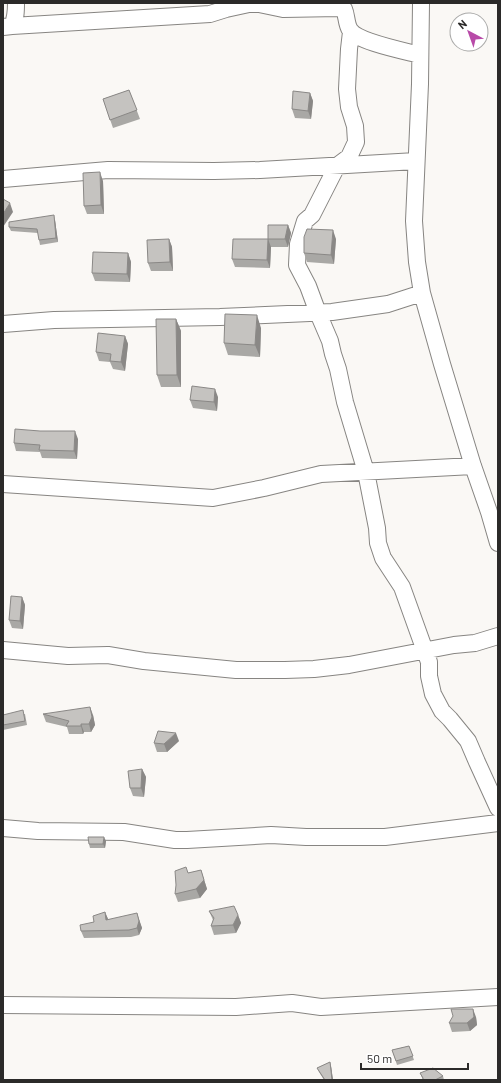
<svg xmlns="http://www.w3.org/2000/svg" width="501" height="1083" viewBox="0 0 501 1083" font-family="Barlow,sans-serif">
<rect width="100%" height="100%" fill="#faf8f5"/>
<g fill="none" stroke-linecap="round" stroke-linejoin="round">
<defs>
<path id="street" d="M421 3 420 84 414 221 417 262 422 293 442 364 473 466 489 512 498 543
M12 26 210 14 226 9 249 4H259L283 9 339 8 344 9C347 16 346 24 350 30 358 42 405 51 420 55
M3 27 12 26C16 18 16 11 16 3
M351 32 349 49 347 89 349 107 355 126 356 142 349 157 337 166 312 215 305 221 298 244 297 265 308 286 318 313 330 341 333 354 338 369 345 402 366 472 377 528 378 543 383 558 402 587 425 651 429 662V676L433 694 442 711 450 719 468 741 477 762 498 808
M3 179 108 170 214 171 260 170 416 161
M3 324 54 320 220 317 332 312 388 304 422 293
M3 484 213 498 264 488 321 474 473 466
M3 650 68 656 108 655 144 661 236 670H285L314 669 349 665 454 645 475 643 498 636
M3 828 38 831 124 832 175 840H187L271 835 306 837H385L498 823
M3 1005 236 1007 292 1003 321 1007 498 997"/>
</defs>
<use href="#street" stroke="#878582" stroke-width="18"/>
<use href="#street" stroke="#fff" stroke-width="16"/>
</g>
<path fill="#a9a8a5" d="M129 90 140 119 113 128 103 99Z
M310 93 313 101 311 119 295 118 292 109Z
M103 181 104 214H87L84 206Z
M55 220 58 242 40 245 39 240 38 233 11 231 9 227Z
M288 225 291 233 288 247H271L270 268 235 267 232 259 268 239Z
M169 239 172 247 173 271H151L148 263Z
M336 239 334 264 307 262 304 253Z
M128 253 131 262 130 282 95 281 92 273Z
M176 319 181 331V387H161L157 375Z
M261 328 260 357 228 355 224 343Z
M125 336 128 344 125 371 113 369 110 362 99 361 96 352Z
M218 397 217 411 193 408 190 400Z
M78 439 77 459 42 458 40 452 16 451 14 443Z
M22 597 25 605 23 629 12 628 9 620Z
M25 714 27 725 3 730V715Z
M43 714 93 715 95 725 91 732H84L83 734H69L67 727 46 722Z
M179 741 167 752H157L154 743Z
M142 769 146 777 144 797 133 796 130 788Z
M106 841 105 848H90L89 844Z
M201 870 207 889 200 898 178 902 175 894 188 873Z
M209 911 238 915 241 923 236 933 214 935 211 926 213 920Z
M105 912 108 919 139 920 142 928 139 935 131 937 84 938 81 931 94 922Z
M476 1017 477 1025 470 1031 452 1032 449 1023Z
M409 1046 414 1060 397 1065 392 1050Z
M330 1062 331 1066 333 1080H324L319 1072 317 1068Z
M420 1073 443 1076 444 1080H423Z"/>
<path fill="#8a8886" d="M310 93 313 101 311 119 308 111Z
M100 172 103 181 104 214 101 205Z
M10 203 13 212 3 227V214Z
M54 215 55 220 58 242 56 238Z
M288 225 291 233 288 247 285 239Z
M333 230 336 239 334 264 331 255Z
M169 239 172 247 173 271 170 262Z
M268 239 271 247 270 268 267 260Z
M128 253 131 262 130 282 127 274Z
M257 315 261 328 260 357 255 345Z
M176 319 181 331V387L177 375Z
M125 336 128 344 125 371 121 362Z
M215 389 218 397 217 411 214 402Z
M75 431 78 439 77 459 74 451Z
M22 597 25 605 23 629 20 621Z
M90 707 93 715 95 725 91 732 89 724Z
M81 724 84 732 83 734 81 726Z
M176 733 179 741 167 752 164 744Z
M142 769 146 777 144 797 141 788Z
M104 837 106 841 105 848 103 844Z
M201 870 207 889 200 898 196 889Z
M105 912 108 919V927L106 920Z
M137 913 142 928 139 935 137 928Z
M238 915 241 923 236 933 233 925Z
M473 1009 476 1017 477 1025 470 1031 467 1023Z
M330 1062 331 1066 333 1080H332Z"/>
<path fill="#c5c3c0" stroke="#8a8886" d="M129 90 137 110 110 120 103 99Z
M293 91 310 93 308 111 292 109Z
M100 172 101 205 84 206 83 173Z
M3 199 10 203 3 214Z
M54 215 56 238 39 240 37 229 9 227V222Z
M268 225H288L285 239H268Z
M307 229 333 230 331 255 304 253V237Z
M169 239 170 262 148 263 147 240Z
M233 239H268L267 260 232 259Z
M93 252 128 253 127 274 92 273Z
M225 314 257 315 255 345 224 343Z
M156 319H176L177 375H157Z
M98 333 125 336 121 362 110 361 111 354 96 352Z
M192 386 215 389 214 402 190 400Z
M15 429 40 431H75L74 451 39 450 40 445 14 443Z
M11 596 22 597 20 621 9 620Z
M90 707 92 717 89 724H81V726H66L69 721 43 714Z
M23 710 25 721 3 725V715Z
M158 731 176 733 164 744 154 743Z
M142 769 141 788H130L128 771Z
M88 837H104L103 844H89Z
M186 867 188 873 201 870 204 880 196 889 175 894 176 885 175 871Z
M234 906 238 915 233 925 211 926 214 918 209 911Z
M105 912 106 920 137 913 139 921 137 928 129 930 81 931 80 925 94 922 93 916Z
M451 1009H473L474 1017 467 1023H449L453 1016Z
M409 1046 413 1056 396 1061 392 1050Z
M330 1062 332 1080H325L317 1068Z
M433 1068 443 1076 435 1080H423V1078L420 1073Z"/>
<rect width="501" height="1083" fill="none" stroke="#2b2a29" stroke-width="8"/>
<g transform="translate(469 32) rotate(319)"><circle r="19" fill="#ffffff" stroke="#aaaaa9"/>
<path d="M0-3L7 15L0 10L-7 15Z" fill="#b84aa8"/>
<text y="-6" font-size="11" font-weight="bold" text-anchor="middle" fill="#2b2a29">N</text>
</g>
<path d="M361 1063v6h107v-6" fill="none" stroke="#2b2a29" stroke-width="2"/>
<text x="367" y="1063" font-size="12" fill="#2b2a29" stroke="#ffffff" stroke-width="3" paint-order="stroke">50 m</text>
</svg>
